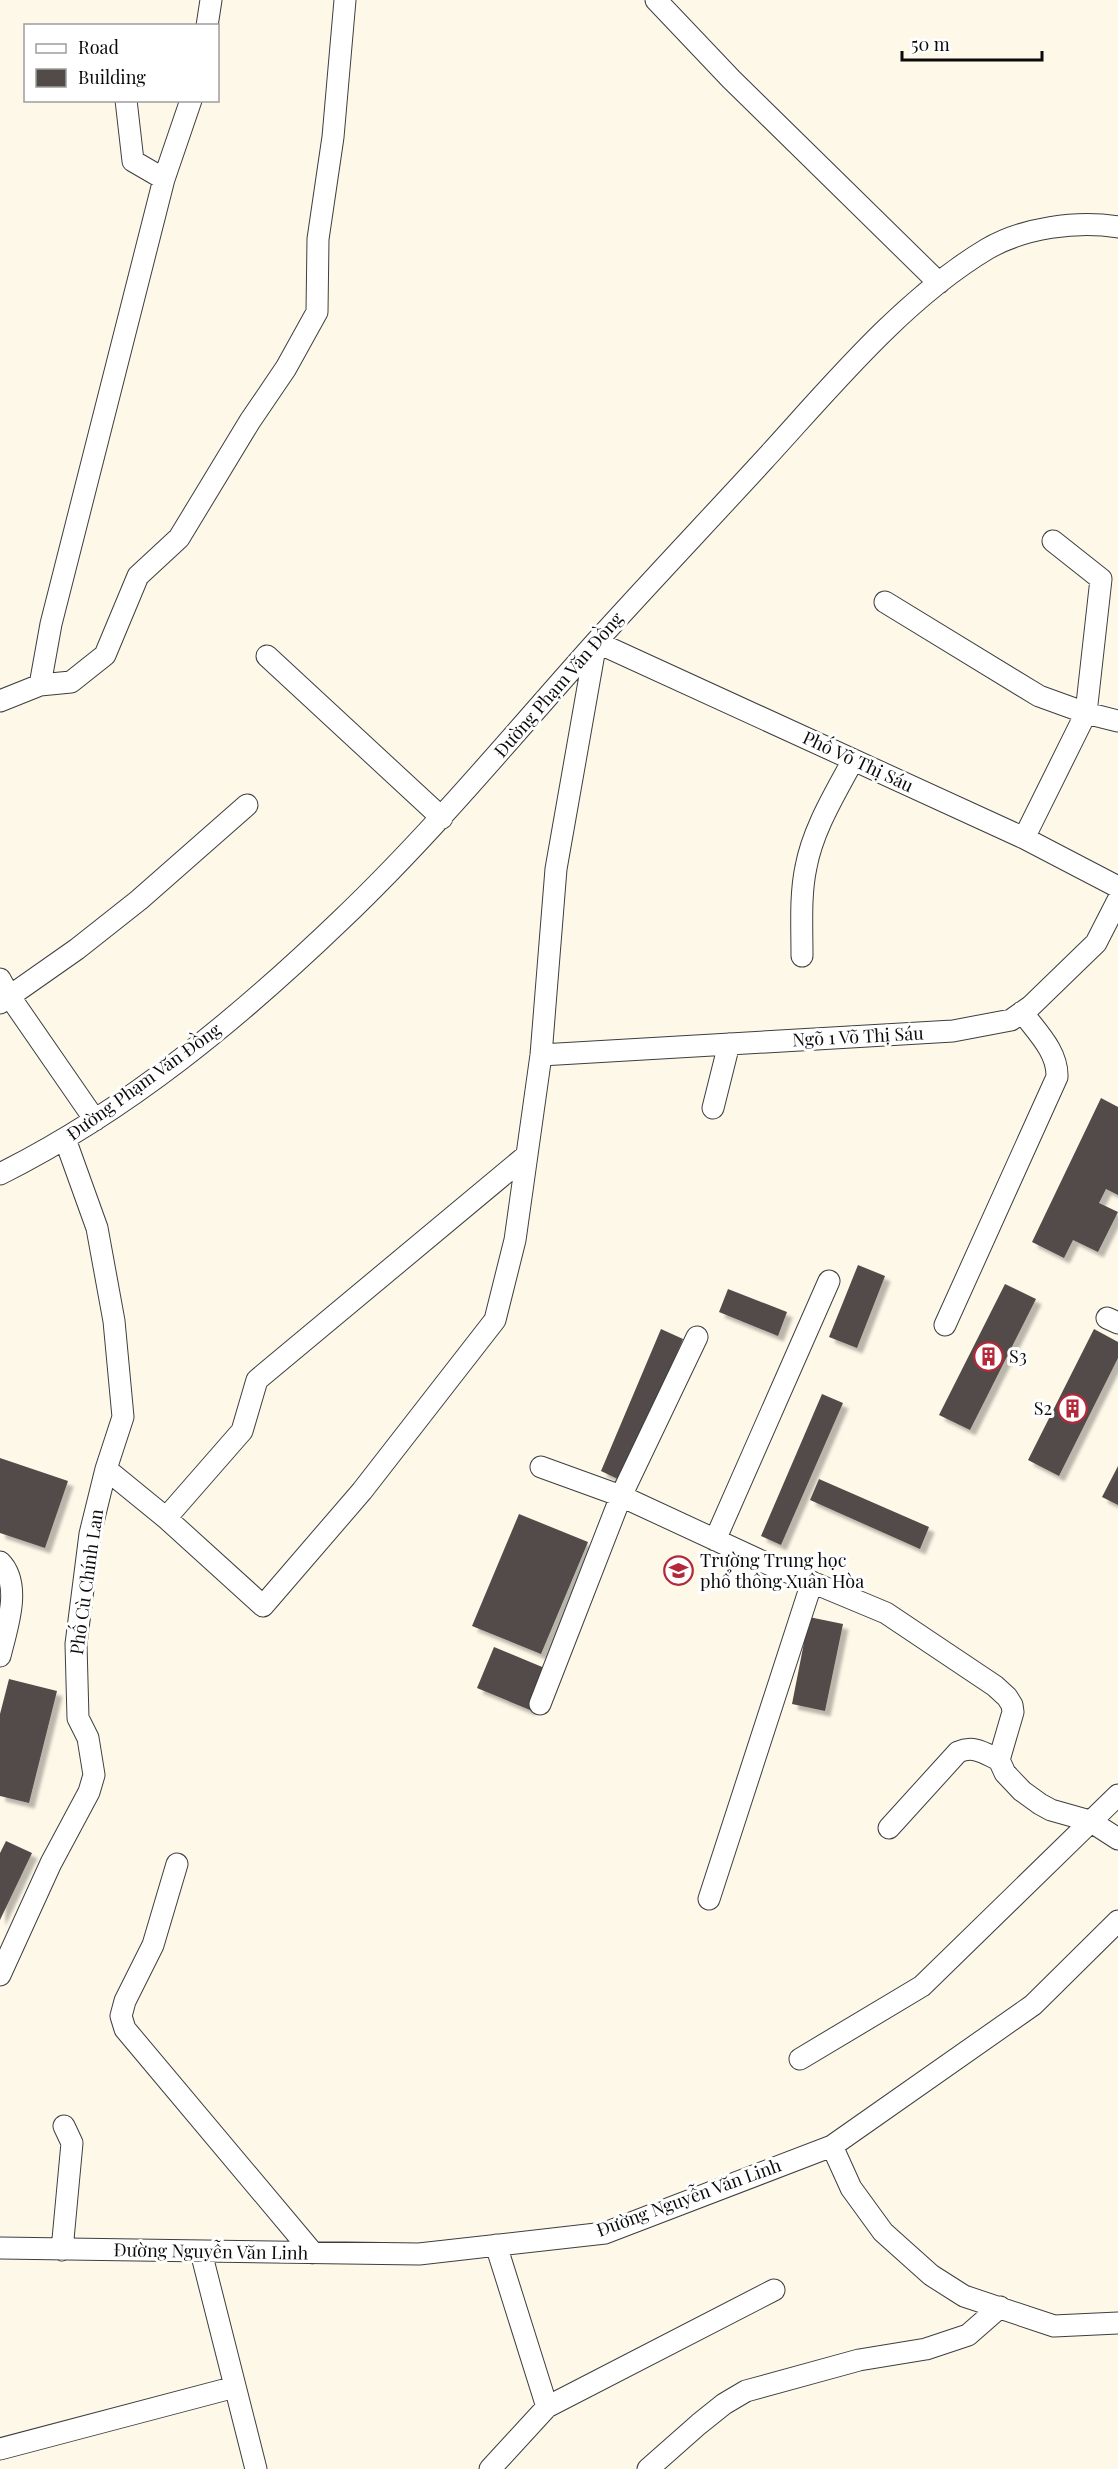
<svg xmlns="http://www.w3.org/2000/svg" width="1118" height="2469" viewBox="0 0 1118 2469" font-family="'Playfair Display',serif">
<defs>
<filter id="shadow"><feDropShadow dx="5.5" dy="5.5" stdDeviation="1.5" flood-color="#0004"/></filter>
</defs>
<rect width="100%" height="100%" fill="#fef8e9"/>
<path fill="#534b48" filter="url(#shadow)" d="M1101 1098 1118 1107V1195L1106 1189 1099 1203 1118 1212 1098 1252 1073 1240 1064 1258 1032 1242Z
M858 1265 885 1276 857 1348 829 1337Z
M1005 1284 1036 1299 970 1430 939 1415Z
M728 1289 787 1312 778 1336 719 1312Z
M661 1329 683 1339 622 1481 601 1471Z
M1094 1329 1118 1342V1358L1059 1476 1028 1460Z
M822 1394 843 1403 781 1545 761 1536Z
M0 1458 68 1481 45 1548 0 1533Z
M1118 1466V1505L1102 1497Z
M819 1479 929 1527 920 1549 810 1500Z
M519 1514 588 1542 541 1654 472 1626Z
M809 1617 843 1624 825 1711 792 1704Z
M494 1647 547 1669 530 1710 477 1688Z
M9 1679 57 1691 29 1803 0 1796V1714Z
M6 1841 32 1853 0 1920V1853Z"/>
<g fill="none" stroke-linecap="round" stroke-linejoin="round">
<defs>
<path id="minor" d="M656 0 731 79 939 283
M207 26 211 0
M164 179 191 100
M885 602 1039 696 1086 713 1101 579 1053 541
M267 656 442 818
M40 685 71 682 105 655 138 576 179 538 250 421 286 368 317 312 318 239 333 137 345 0
M0 701 40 685 51 624 164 179 133 161 126 100
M1024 838 1086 713 1118 721
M802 956C802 926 800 895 806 867 813 829 835 794 853 760
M0 979 10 997 95 1120
M0 1003 77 949 139 900 247 805
M541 1055 953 1031 1011 1020 1031 1006 1096 943 1118 900
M713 1108 729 1044
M0 1174C128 1110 239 1018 342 919 433 832 512 736 596 642 651 581 708 521 764 460 830 388 902 300 987 249 1023 228 1077 220 1118 227
M1107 1318 1118 1323
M945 1325 1057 1077C1058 1052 1037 1032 1022 1012
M541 1467 621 1496 759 1560 886 1613 995 1686 1007 1697 1012 1705 1013 1712 999 1760 1005 1773 1022 1791 1040 1804 1051 1810 1090 1821 1118 1839
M106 1469 166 1518 263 1606 362 1491 495 1320 515 1240 541 1055 556 869 596 642 1024 838 1118 887
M166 1518 242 1431 257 1380 527 1155
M715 1540 829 1281
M0 1562C23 1585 6 1630 0 1656
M540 1704 621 1496 697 1337
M889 1828 958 1752C974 1745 984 1753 999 1760
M177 1864 153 1945 125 2001 121 2016 125 2029 313 2253
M709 1899 812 1582
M0 1975 51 1863 89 1792 94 1775 88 1738 78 1718 76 1644 90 1534 106 1469 123 1417 114 1321 97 1228 65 1139
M800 2059 922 1986 1118 1795
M832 2146 851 2188 883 2232 931 2275 964 2296 1054 2326 1118 2323
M496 2245 547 2407
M0 2248 419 2254 605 2233 832 2146 1033 2005 1118 1921
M62 2250 72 2143 64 2126
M201 2252 256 2469
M0 2449 235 2387
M490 2469 547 2407 774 2290
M648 2469 699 2424 724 2404 746 2391 859 2360 926 2349 968 2335 1000 2307"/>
</defs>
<use href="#minor" stroke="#3e3e3e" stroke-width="23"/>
<use href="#minor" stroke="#fff" stroke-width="21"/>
</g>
<defs>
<symbol id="building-ring" viewBox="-11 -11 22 22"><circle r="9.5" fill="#fff" stroke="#b4293a" stroke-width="1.5"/><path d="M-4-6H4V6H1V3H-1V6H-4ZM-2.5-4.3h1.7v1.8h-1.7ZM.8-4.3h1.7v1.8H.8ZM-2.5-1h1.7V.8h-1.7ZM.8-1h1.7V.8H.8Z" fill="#b4293a"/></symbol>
<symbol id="school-ring" viewBox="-11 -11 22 22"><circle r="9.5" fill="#fff" stroke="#b4293a" stroke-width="1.5"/><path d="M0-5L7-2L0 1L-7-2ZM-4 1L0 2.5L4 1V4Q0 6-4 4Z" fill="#b4293a"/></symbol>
</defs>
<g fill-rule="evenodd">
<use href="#building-ring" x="972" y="1340" width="33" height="33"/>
<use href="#building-ring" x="1056" y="1392" width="33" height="33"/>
<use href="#school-ring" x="662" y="1554" width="33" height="33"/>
</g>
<g text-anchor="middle" stroke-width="6" stroke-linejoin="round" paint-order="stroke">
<g font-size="18" fill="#0b0b0b" stroke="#fff">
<text transform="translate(559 685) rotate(-49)" y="6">Đường Phạm Văn Đồng</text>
<text transform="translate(858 762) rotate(25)" y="6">Phố Võ Thị Sáu</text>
<text transform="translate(858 1037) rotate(-3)" y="6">Ngõ 1 Võ Thị Sáu</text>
<text transform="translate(144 1082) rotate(-36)" y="6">Đường Phạm Văn Đồng</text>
<text transform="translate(87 1582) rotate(-82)" y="6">Phố Cù Chính Lan</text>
<text transform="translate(689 2198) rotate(-20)" y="6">Đường Nguyễn Văn Linh</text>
<text transform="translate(211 2252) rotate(1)" y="6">Đường Nguyễn Văn Linh</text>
</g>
<g font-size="18" fill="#0b0b0b" stroke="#fff" text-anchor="start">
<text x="1009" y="1363">S3</text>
<text x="1052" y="1415" text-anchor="end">S2</text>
<text x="700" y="1567">Trường Trung học<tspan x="700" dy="21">phổ thông Xuân Hòa</tspan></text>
</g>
</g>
<rect x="24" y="24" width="195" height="78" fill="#ffffff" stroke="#9d9d9d" stroke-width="1.5"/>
<rect x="36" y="44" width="30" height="9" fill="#ffffff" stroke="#9d9d9d" stroke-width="1.5"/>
<text x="78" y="54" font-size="18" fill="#0b0b0b">Road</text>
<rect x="36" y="69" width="30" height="18" fill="#534b48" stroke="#9d9d9d" stroke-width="1.5"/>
<text x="78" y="84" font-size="18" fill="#0b0b0b">Building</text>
<path d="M902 51v9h140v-9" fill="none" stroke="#0b0b0b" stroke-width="3"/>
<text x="911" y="51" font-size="18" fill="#0b0b0b" stroke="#ffffff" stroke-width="4.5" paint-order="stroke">50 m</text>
</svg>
